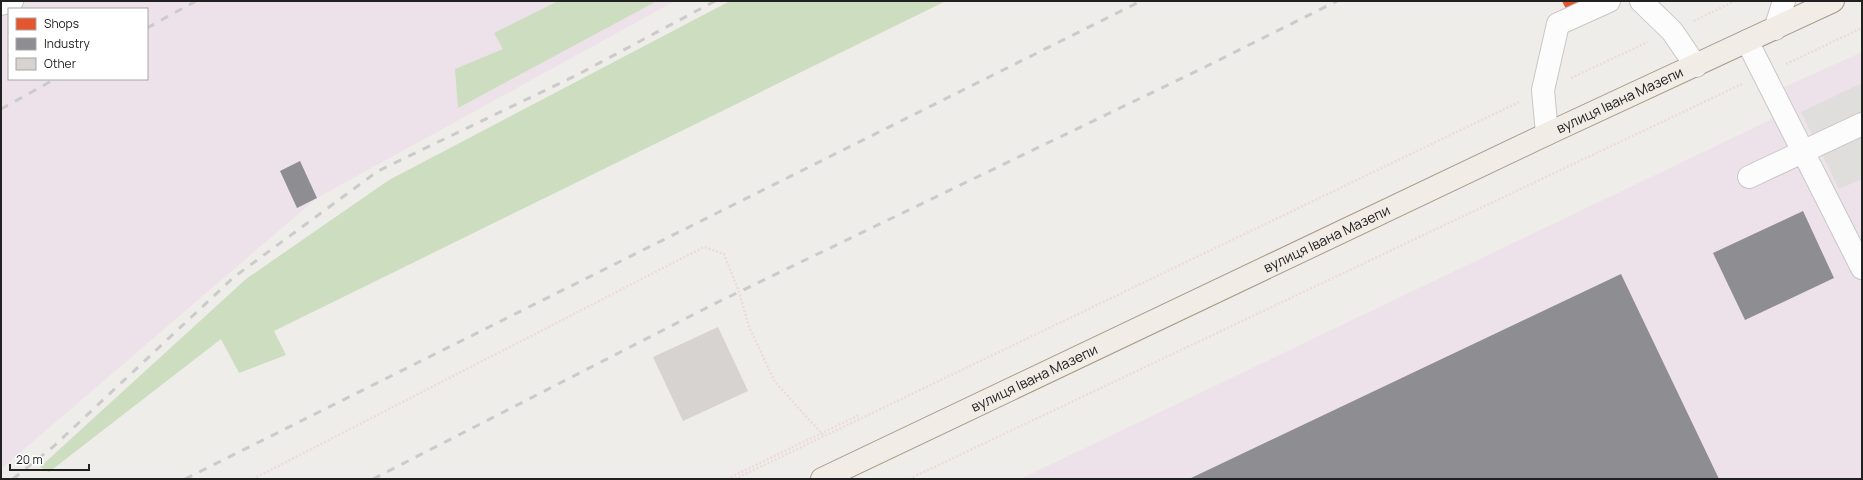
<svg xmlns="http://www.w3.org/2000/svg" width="1863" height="480" viewBox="0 0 1863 480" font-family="Manrope,sans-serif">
<rect width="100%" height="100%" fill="#efedea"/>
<path fill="#ede2e9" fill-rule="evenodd" d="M1 1H675L317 198 1 469ZM9 9H147V79H9Z
M1862 52V479H1020L1770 120 1782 88Z"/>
<path fill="#ccdebf" d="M558 1H657L458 108 455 69 503 49 494 33Z
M730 1H946L274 331 286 355 239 373 221 339 49 472 40 467 246 279 389 180Z"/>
<path fill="#dfdedd" d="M1862 83V179L1839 189 1801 112Z"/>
<path fill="#e4572e" d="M1562 1H1584L1566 9Z"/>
<path fill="#8d8d92" d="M300 161 317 198 297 208 280 171Z
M1803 211 1834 278 1745 320 1713 253Z
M1621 274 1719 479H1189Z"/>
<path fill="#d6d3d1" d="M718 327 748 391 683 421 653 357Z"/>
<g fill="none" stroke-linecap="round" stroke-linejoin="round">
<defs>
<path id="minor" d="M1641 1 1672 31 1696 66
M1 4 12 1
M1775 29 1784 1
M1747 41 1862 268
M1547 134 1543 90 1558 24 1609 1
M1749 177 1862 124"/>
<g id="major">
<path id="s1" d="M822 479 1547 134 1833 1"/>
</g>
</defs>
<use href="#minor" stroke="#c8c7c6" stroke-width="24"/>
<use href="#major" stroke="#a69985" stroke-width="24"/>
<path stroke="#ecdbdb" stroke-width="2.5" stroke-dasharray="2 2" stroke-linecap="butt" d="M1694 21 1735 1
M1786 64 1862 28
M1571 78 1648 42
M253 479 704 247 724 254 739 292 749 327 775 382 824 436
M727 479 859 415
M735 479 1519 102
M909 479 1742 84"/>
<use href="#minor" stroke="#fdfcfc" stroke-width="22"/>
<use href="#major" stroke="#f2ece6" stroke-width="22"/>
<path stroke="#cbcbcb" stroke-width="3" stroke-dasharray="8 8" stroke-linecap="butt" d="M147 28 196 1
M1 109 55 79
M13 479 54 446 234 277 378 171 577 75 715 1
M185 479 1141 1
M373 479 714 304 1205 67 1337 1"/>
</g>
<g text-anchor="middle" stroke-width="4" stroke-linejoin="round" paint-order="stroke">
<g font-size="14" fill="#212121" stroke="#fff">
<text dy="5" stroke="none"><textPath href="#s1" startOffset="883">вулиця Івана Мазепи</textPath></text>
<text dy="5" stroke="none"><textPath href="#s1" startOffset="559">вулиця Івана Мазепи</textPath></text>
<text dy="5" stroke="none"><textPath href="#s1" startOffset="235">вулиця Івана Мазепи</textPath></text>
</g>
</g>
<rect width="1863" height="480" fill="none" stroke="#212121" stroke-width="4"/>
<rect x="8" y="8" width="140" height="72" fill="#ffffff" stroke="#a6a6a6"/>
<rect x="16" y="18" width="20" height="12" fill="#e4572e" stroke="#a6a6a6"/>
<text x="44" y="28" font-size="12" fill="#212121">Shops</text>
<rect x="16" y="38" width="20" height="12" fill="#8d8d92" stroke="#a6a6a6"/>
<text x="44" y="48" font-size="12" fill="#212121">Industry</text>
<rect x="16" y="58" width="20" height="12" fill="#d6d3d1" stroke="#a6a6a6"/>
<text x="44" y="68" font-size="12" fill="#212121">Other</text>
<path d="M10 464v6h79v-6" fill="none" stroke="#212121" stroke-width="2"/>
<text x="16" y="464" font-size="12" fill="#212121" stroke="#ffffff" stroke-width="3" paint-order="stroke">20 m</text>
</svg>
